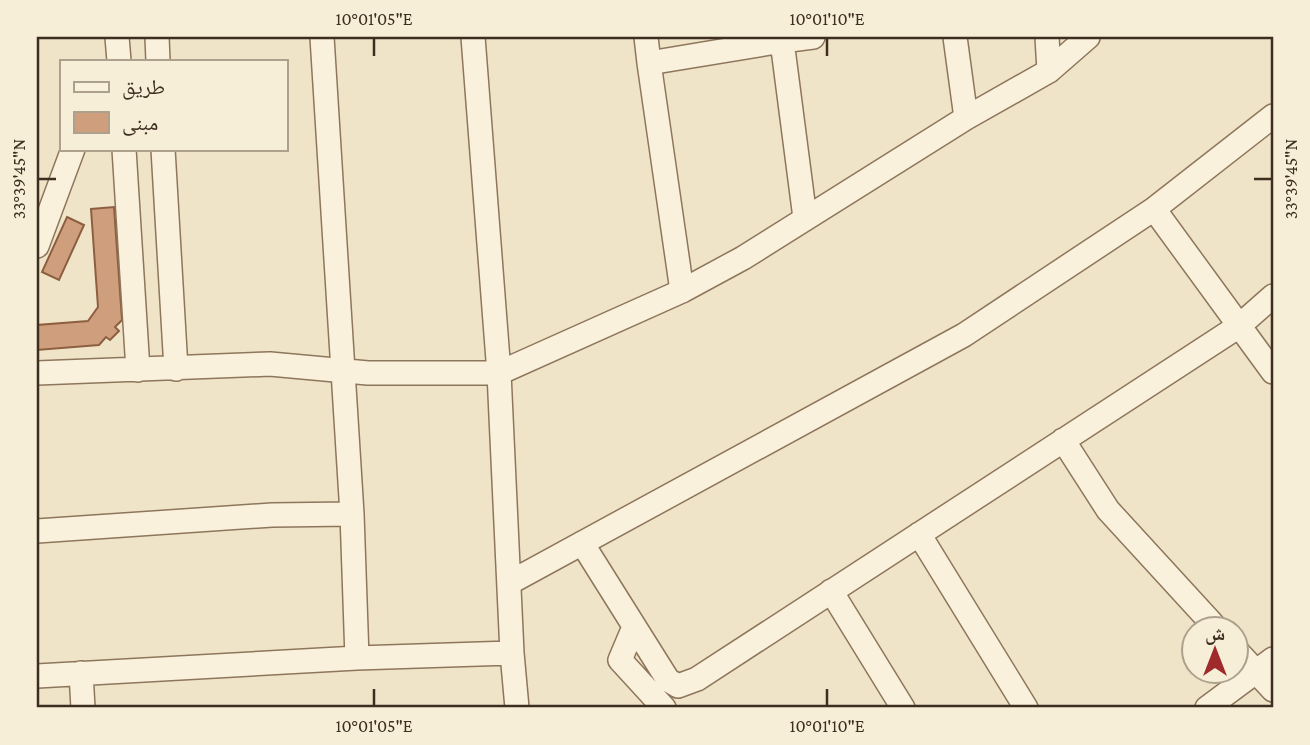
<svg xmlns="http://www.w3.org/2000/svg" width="1310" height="745" viewBox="0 0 1310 745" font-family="'Crimson Pro','Noto Naskh Arabic',serif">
<rect width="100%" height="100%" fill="#f0e4c8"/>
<path fill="#cf9f7d" stroke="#8d5f41" stroke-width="2" d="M114 207 122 320 115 327 119 331 110 340 106 337 99 345 37 350V325L88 321 98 307 91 209Z
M67 217 84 225 59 280 42 272Z"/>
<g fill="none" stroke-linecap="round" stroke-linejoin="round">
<defs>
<path id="minor" d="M117 37 119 61
M157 37 158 61
M646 37 649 63 782 41 805 218
M955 37 966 118
M1047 37 1049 71
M782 41 813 37
M649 63 682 291
M124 149 138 370
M163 149 176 369
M1154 209 1273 372
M37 246 73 149
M37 373 270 364 368 373H499L682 291 743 258 966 118 1049 71 1088 37
M1063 440 1108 510 1218 630
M37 531 272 515 352 514
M919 534 1026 708
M582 543 668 680 678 686 697 679 1239 326 1273 296
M509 583 964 335 1154 209 1273 116
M831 591 903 708
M634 627 620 660 664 708
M1236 650 1273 690
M512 653 517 708
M357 658 512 653 499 373 473 37
M81 673 83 708
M37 676 357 658 352 514 322 37
M1207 708 1273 659"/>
</defs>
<use href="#minor" stroke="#8d765c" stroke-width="26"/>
<use href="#minor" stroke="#faf1dc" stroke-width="23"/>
</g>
<path fill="none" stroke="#3d2e20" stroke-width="2.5" d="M374 38V56M827 38V56M38 179H56M1254 179H1272M374 689V706M827 689V706"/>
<rect width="1310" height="745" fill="none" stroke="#f7eed8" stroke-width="77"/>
<rect x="60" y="60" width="228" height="91" fill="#f7eed8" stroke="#ada18e" stroke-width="2"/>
<rect x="74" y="82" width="35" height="10" fill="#faf1dc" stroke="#ada18e" stroke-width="2"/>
<text x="122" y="94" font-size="21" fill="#3d2e20">طريق</text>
<rect x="74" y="112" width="35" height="21" fill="#cf9f7d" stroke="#ada18e" stroke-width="2"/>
<text x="122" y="130" font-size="21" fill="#3d2e20">مبنى</text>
<g transform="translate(1215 650)"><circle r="33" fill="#f7eed8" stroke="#ada18e" stroke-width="2"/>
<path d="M0-5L12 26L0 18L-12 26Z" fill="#9e2a2b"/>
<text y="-10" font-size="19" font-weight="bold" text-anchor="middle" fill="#3d2e20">ش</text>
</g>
<rect x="38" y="38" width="1234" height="668" fill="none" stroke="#3d2e20" stroke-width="2.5"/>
<g font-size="18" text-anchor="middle" fill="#3d2e20">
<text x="374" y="25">10°01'05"E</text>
<text x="827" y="25">10°01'10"E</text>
<text transform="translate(19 179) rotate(-90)" y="6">33°39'45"N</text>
<text transform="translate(1291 179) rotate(-90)" y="6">33°39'45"N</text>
<text x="374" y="732">10°01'05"E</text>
<text x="827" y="732">10°01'10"E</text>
</g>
</svg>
